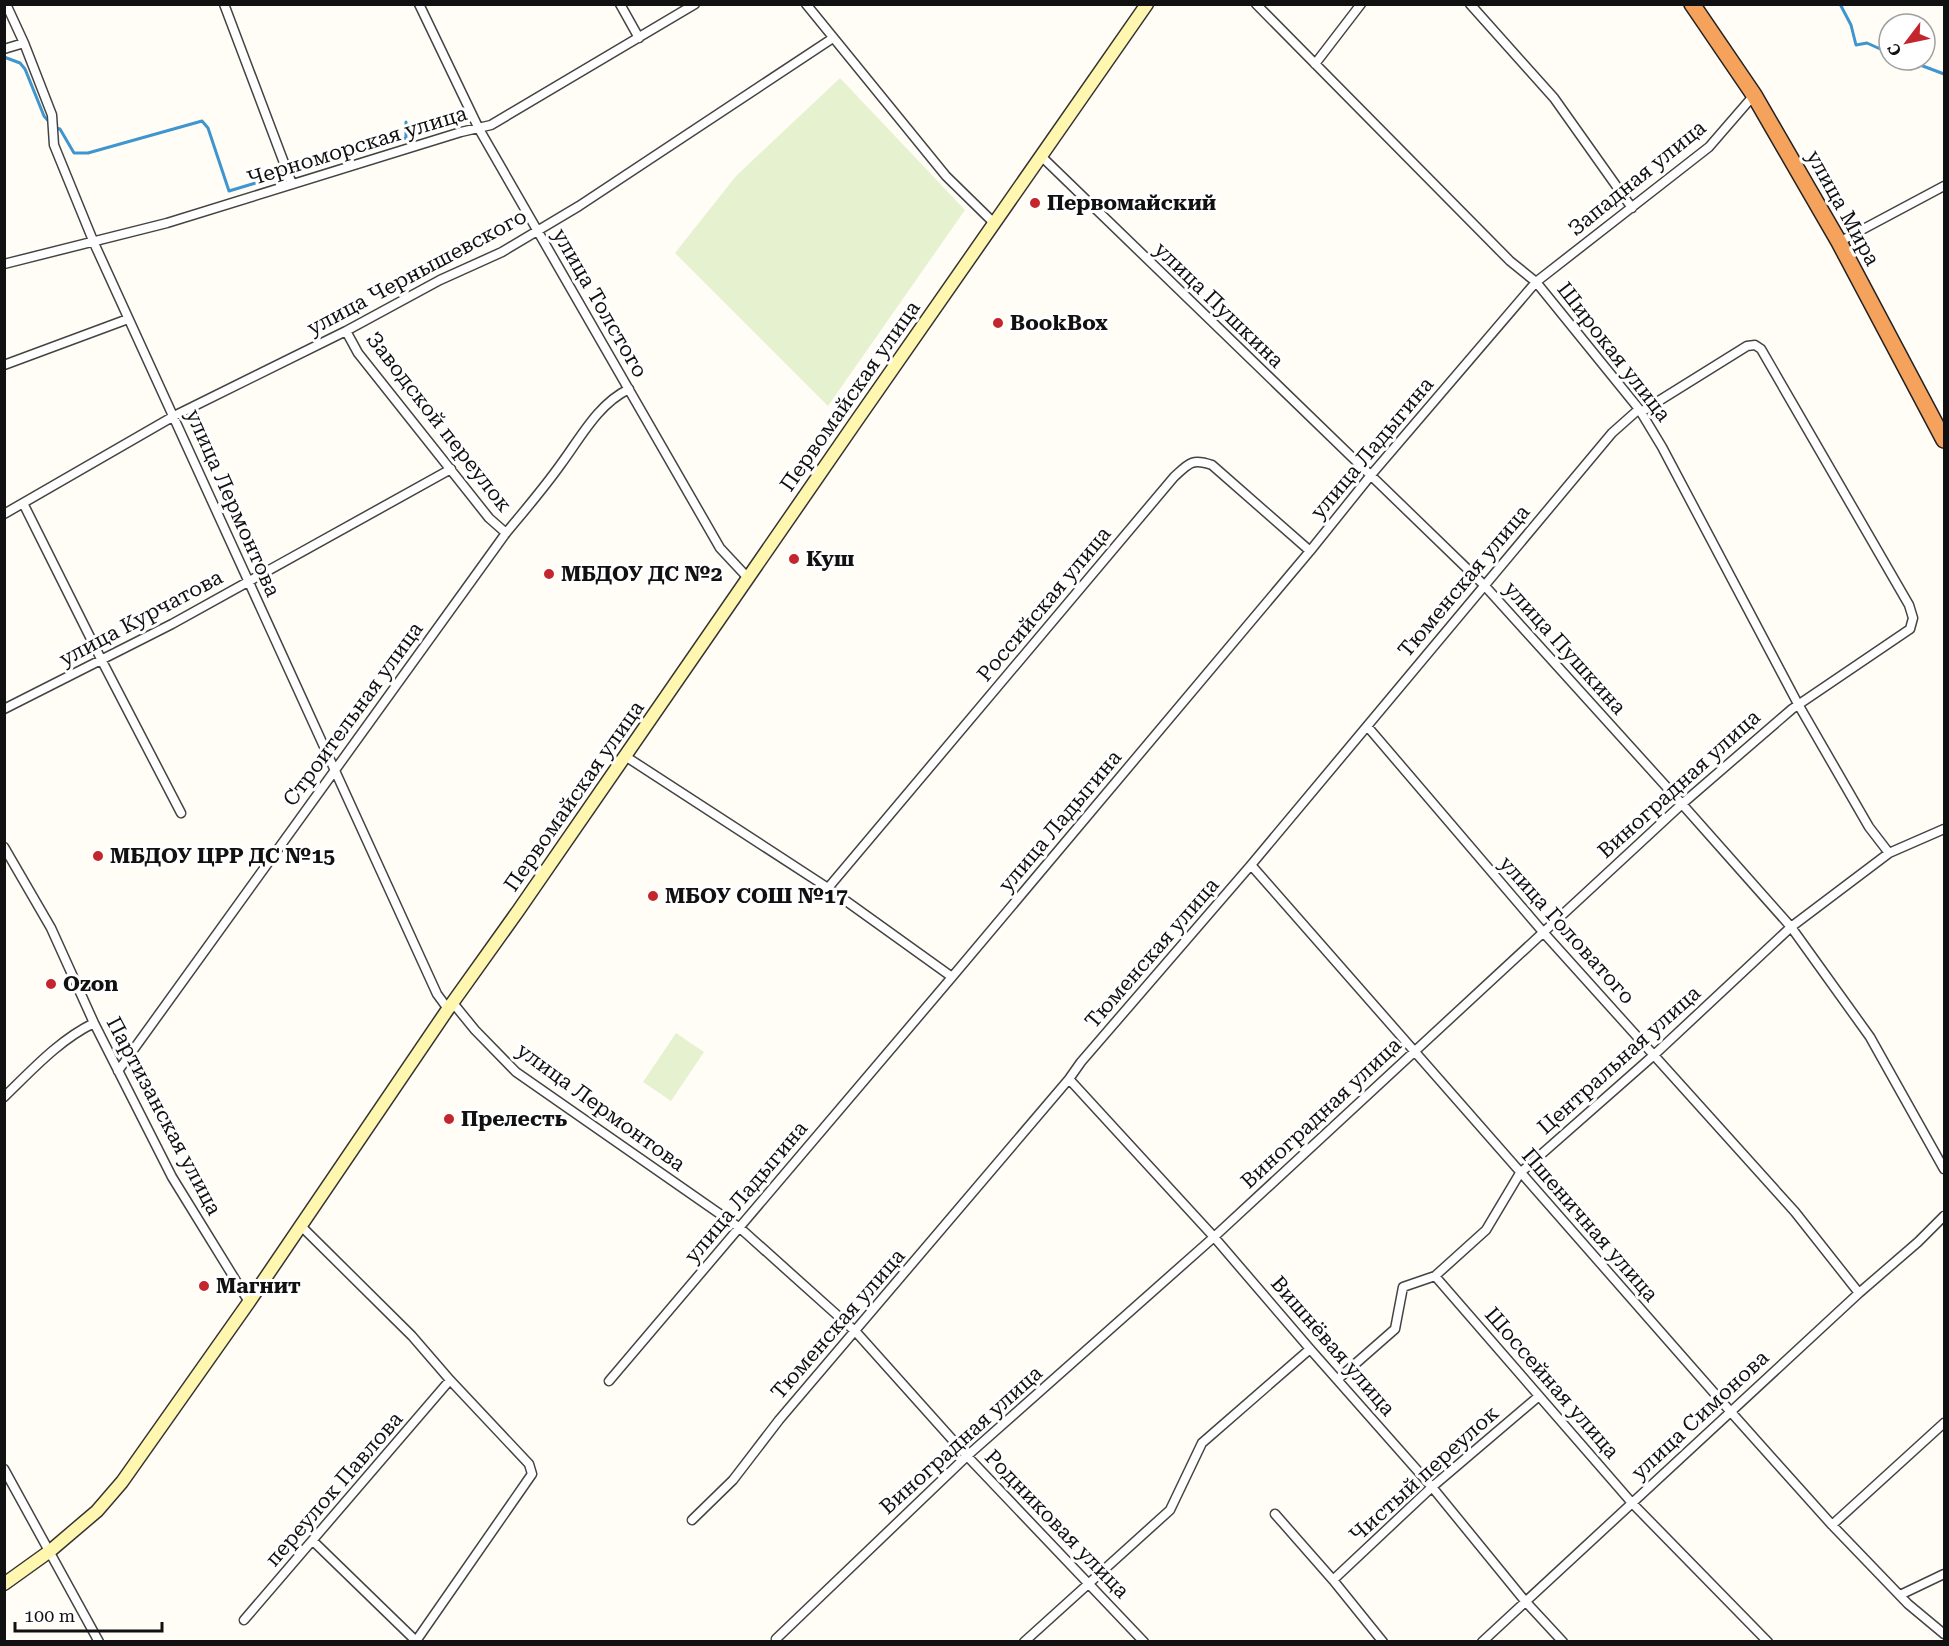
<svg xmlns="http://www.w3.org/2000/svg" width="1949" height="1646" viewBox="0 0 1949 1646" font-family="'Roboto Serif',serif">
<rect width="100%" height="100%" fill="#fffdf5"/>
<path fill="#e6f2cf" d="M840 78 965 210 828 406 675 253 736 176Z
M676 1033 704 1052 671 1101 643 1082Z"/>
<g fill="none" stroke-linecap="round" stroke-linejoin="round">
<path stroke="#3f96cf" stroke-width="3" d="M1840 4 1851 25 1856 45 1867 43 1889 53
M4 57 20 63 25 69 44 116 51 124
M1907 60 1944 74
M56 128 60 129 74 153H88L202 121 208 128 229 191 406 138V122"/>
<defs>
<path id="street" d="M6 4 24 43 52 115 54 145 94 243 437 994 448 1009
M224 4 292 184
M419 4 479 129 720 548 748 578
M620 4 639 38
M806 4 946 176 994 223
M1256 4 1510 261 1536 282 1639 409 1662 447 1798 704 1869 827 1889 853
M1470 4 1554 98 1632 208
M4 49 24 43
M1315 64 1361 4
M1041 156 1484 585 1682 804 1791 927 1870 1037 1944 1169
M1839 242 1944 186
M4 264 167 223 461 132 491 125 695 4
M346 331 358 353 489 518 506 533
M4 365 128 319
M23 503 102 661 181 813
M4 514 174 416 346 331 440 280 502 252 579 206 833 38
M4 709 172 624 451 469
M1367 726 1543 932 1795 1212 1859 1293
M625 756 828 888 952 977
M4 847 51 928 94 1023 172 1177 249 1302
M1251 865 1730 1411 1832 1525 1908 1604 1944 1634
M828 888 1174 477C1189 463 1192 458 1212 465L1310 551
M453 1003 475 1030 516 1072 740 1228 856 1332 967 1456 1144 1642
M118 1071 506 533C525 510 544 488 561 464 581 437 598 404 629 389
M1069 1079 1214 1237 1310 1349 1432 1487 1525 1601 1563 1642
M4 1097C32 1070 59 1040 94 1023
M300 1225 412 1336 450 1380 529 1464 532 1474 416 1641 313 1541
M1435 1276 1632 1503 1768 1642
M1338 1379 1395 1329 1403 1287 1435 1276 1486 1230 1520 1173 1654 1055 1791 927 1889 853 1944 829
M609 1381 952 977 1310 551 1371 475 1536 282 1709 147 1754 95
M4 1469 99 1642
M1275 1514 1333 1580 1383 1642
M692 1520 733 1480 779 1420 1069 1079 1081 1062 1251 865 1612 433 1639 409
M1832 1525 1944 1423
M1333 1580 1432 1487 1539 1396
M1900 1595 1944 1574
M244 1620 450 1380
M776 1639 967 1456 1214 1237 1682 804 1792 709 1910 629 1913 618 1909 605 1761 349 1755 345 1747 346 1641 412
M1024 1642 1170 1510 1202 1443 1310 1349
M1482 1642 1859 1293 1918 1242 1944 1216"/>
<path id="secondary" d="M4 1584 50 1551 97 1511 122 1482 249 1302 448 1009 518 911 855 423 1147 4"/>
<path id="highway" d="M1692 4 1754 95 1839 242 1944 440"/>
</defs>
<use href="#street" stroke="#444" stroke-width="11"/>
<use href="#secondary" stroke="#333" stroke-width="15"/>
<use href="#highway" stroke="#222" stroke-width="18"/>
<use href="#street" stroke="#fff" stroke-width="8"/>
<use href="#secondary" stroke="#fff6b0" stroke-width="12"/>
<use href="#highway" stroke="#f5a25d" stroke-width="15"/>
</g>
<g fill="#c4262e" stroke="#fff" stroke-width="2">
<circle cx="1035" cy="203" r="6"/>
<circle cx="998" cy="323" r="6"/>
<circle cx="794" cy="559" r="6"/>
<circle cx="549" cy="574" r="6"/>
<circle cx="98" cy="856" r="6"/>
<circle cx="653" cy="896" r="6"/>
<circle cx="51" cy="984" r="6"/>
<circle cx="449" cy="1119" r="6"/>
<circle cx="204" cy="1286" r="6"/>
</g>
<g text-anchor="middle" stroke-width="6" stroke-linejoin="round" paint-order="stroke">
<g font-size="21" fill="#111" stroke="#fff">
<text transform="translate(357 146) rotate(-17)" y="7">Черноморская улица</text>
<text transform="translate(1637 178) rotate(-39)" y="7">Западная улица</text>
<text transform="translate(1843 208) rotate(61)" y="7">улица Мира</text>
<text transform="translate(417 272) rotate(-28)" y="7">улица Чернышевского</text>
<text transform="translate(600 303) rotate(60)" y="7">улица Толстого</text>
<text transform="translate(1219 305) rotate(44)" y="7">улица Пушкина</text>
<text transform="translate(1614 352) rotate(52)" y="7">Широкая улица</text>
<text transform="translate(850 396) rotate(-55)" y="7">Первомайская улица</text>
<text transform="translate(439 422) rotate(52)" y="7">Заводской переулок</text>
<text transform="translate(1372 448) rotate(-50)" y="7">улица Ладыгина</text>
<text transform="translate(233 503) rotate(66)" y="7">улица Лермонтова</text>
<text transform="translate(1464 581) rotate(-50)" y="7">Тюменская улица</text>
<text transform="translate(1044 604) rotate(-50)" y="7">Российская улица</text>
<text transform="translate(141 618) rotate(-28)" y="7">улица Курчатова</text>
<text transform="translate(1565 648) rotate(48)" y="7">улица Пушкина</text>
<text transform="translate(353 714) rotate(-54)" y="7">Строительная улица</text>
<text transform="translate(1679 784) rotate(-42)" y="7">Виноградная улица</text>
<text transform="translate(574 796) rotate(-55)" y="7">Первомайская улица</text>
<text transform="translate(1060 821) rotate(-50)" y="7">улица Ладыгина</text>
<text transform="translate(1567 930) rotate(48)" y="7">улица Головатого</text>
<text transform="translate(1152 953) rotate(-49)" y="7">Тюменская улица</text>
<text transform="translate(1619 1060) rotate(-42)" y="7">Центральная улица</text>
<text transform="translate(601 1107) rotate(36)" y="7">улица Лермонтова</text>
<text transform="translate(1321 1113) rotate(-43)" y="7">Виноградная улица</text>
<text transform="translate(164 1116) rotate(62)" y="7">Партизанская улица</text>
<text transform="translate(746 1192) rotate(-50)" y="7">улица Ладыгина</text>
<text transform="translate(1590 1225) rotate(49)" y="7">Пшеничная улица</text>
<text transform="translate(838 1324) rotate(-49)" y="7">Тюменская улица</text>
<text transform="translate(1333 1346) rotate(49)" y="7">Вишнёвая улица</text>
<text transform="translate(1552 1383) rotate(49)" y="7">Шоссейная улица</text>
<text transform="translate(1700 1415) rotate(-43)" y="7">улица Симонова</text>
<text transform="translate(961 1440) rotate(-42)" y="7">Виноградная улица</text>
<text transform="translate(1424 1474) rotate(-42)" y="7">Чистый переулок</text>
<text transform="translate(334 1489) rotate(-49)" y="7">переулок Павлова</text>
<text transform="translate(1057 1524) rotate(46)" y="7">Родниковая улица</text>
</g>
<g font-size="21" font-weight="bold" fill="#111" stroke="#fff" text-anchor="start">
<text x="1047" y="210">Первомайский</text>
<text x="1010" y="330">BookBox</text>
<text x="806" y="566">Куш</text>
<text x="561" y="581">МБДОУ ДС №2</text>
<text x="110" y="863">МБДОУ ЦРР ДС №15</text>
<text x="665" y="903">МБОУ СОШ №17</text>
<text x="63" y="991">Ozon</text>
<text x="461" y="1126">Прелесть</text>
<text x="216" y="1293">Магнит</text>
</g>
</g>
<rect width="1949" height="1646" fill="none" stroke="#111111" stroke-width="12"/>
<g transform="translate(1907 42) rotate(238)"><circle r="28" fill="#ffffff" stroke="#a0a0a0" stroke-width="1.5"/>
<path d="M0-4.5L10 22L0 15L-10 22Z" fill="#c4262e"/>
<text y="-9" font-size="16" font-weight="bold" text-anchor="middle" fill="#111111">С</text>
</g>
<path d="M15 1622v9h147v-9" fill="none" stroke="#111111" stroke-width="3"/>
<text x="24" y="1622" font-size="18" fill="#111111" stroke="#ffffff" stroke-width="4.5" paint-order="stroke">100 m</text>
</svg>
